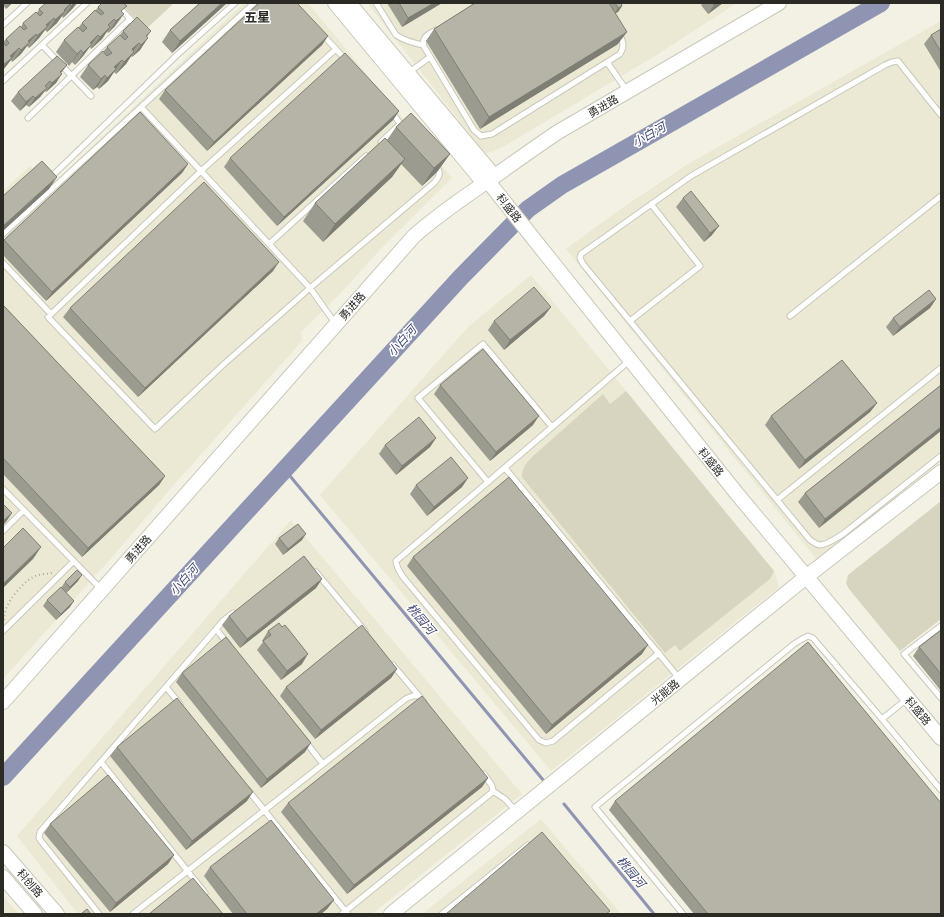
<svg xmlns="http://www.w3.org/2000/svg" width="944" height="917" viewBox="0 0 944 917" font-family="Lato,'Noto Sans SC',sans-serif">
<rect width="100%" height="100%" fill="#f3f1e3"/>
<path fill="#ebe9d3" d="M244 3H308L452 178 377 253 342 292 301 332 302 341 172 487 114 555 3 679V191L30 166 49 187Z
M367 3H737L655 56 503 147 492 152 485 153 480 147Z
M941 21V461L817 560 566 249 622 208 688 164Z
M531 275 774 571 779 587 551 771 320 495 468 327Z
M291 520 522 794 372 914H78L17 836Z
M541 819 621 914H422Z
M3 896 19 914H3Z"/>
<path fill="#d7d5bf" d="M121 3H171L172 5 145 30Z
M626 391 774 571 770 579 680 651 675 645 665 653 522 477C522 469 525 464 531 458L603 394 610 404Z
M941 501V619L900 651 849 589 846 583 848 575Z"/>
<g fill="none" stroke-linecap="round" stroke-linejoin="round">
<path stroke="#8f94b2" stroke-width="3" d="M285 470 544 781
M564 804 654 914"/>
<path stroke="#8f94b2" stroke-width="18" d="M3 777 461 277 528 209 562 185 881 3"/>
<defs>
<path id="lane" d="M115 3 132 21
M376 3 396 35C405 41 413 43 423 45
M3 25 27 3
M436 30C429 34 423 36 423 45L474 130 481 136 492 134 620 54C625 46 623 41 619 33
M322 34 346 60
M42 45 91 96
M607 62 627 91
M408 73 430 57
M3 81 87 3
M141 107 201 171 48 317 155 429 224 364 310 288 434 183C440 176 441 173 436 165
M391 111 404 129
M941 115 898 61 892 62 885 65 691 176 581 254 580 258 583 264 810 540C813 542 816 544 819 545 828 545 836 538 843 534L941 456
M28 118 130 19
M381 142 398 126
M50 178 176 56 235 3
M3 234 254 3
M269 244 366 156
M3 263 51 314
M790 316 941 196
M630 321 700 266 651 204
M335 323 310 288 201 171 336 49
M629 361 396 561C396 567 400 572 403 577L539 740 546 743 553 741 659 653
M505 468 679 678
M488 482 418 398 483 344 552 427
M3 489 101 589
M777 500 941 368
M3 531 24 510
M316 572 365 631
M941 626 904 654 941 698
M216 629 228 644
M3 631 74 561
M393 665 419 696
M166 687 180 704
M882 719 907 699
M305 741 323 764
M101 762 205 893
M248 790 347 913
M493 791 505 799 516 811
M99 914 41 841 39 838 40 832 224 620 233 613
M133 914 403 701C408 697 412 695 419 696L424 702
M342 914 490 794 493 791 492 786 484 774
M442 914 528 845
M683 914 595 807 794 644 802 639 808 636 813 638 882 719 941 790"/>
<path id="secondary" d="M335 3 484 183
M349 3 494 176
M487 180 533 238 738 495 941 738
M3 702 414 236C439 214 467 195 495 176 516 161 537 146 558 132L779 3
M3 852 57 914
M3 877 35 914
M391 914 806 577 941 472"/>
</defs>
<use href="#lane" stroke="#c9c8ba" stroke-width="7"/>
<use href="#secondary" stroke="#c9c8ba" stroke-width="16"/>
<path stroke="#adaca1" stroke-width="2" stroke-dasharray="1 3" stroke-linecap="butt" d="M4 620C3 605 21 584 33 577 39 574 46 574 52 573"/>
<use href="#lane" stroke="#fff" stroke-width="5"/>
<use href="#secondary" stroke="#fff" stroke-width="14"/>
</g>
<path fill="#9c9b8f" d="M3 3H12L6 9 3 5Z
M77 3 73 8 63 18 62 16 57 23 47 32 45 30 39 38 29 48 27 46 21 54 12 62 11 60 10 61 3 70V42L6 39 21 27 23 23 37 13 39 9Z
M200 3H227L172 53 162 42 170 30Z
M387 3H442L402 27Z
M475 3H621L622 6 618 12 615 13 618 44 480 129 426 41 434 29Z
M703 3H723L708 14 701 5Z
M98 7 122 12 115 26 108 33 107 31 102 39 91 49 90 47 83 56 75 65 72 62 69 66 56 52 64 40 79 27 82 23 96 10Z
M941 29V72L924 44 931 35Z
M123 31H151L147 37 140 50 132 57 131 56 126 64 116 74 114 72 108 81 99 89 97 87 93 90 80 77 88 65 103 52 107 47 120 35Z
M328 36 322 45 207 151 159 99 165 90Z
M67 65 61 73 56 83 46 92 45 91 40 97 29 107 26 105 20 111 11 101 18 92Z
M399 111 393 120 277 226 224 167 230 158Z
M396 127 450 154 437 172 422 186 401 164 392 177 323 242 303 221 315 203 387 140Z
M188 164 182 173 46 301 3 255V241L4 240Z
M683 198 712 235 704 242 676 207Z
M273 271 138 397 63 317 70 308Z
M936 299 930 308 893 336 886 327 893 318Z
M3 305 165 476 159 485 82 557 3 474Z
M551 307 544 316 504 350 488 330 494 321Z
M440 385 533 425 490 461 434 394Z
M941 385 819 528 798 502 805 493Z
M877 403 870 412 799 469 765 425 771 416Z
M436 438 430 447 396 475 379 454 385 445Z
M468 478 462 487 427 516 410 494 416 485Z
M279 538 302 540 283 555 275 544Z
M413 557 642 654 546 734 407 566Z
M322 579 316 588 240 648 222 625 229 616Z
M78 581 66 593 61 588 65 582Z
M47 600 70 607 56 620 43 606Z
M282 627 302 664 281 680 257 650 263 642 262 641 268 631Z
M941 630V691L913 656 919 647Z
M397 669 391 678 315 739 280 696 286 687Z
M182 673 305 752 261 788 176 682Z
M117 747 247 801 186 850 110 756Z
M488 778 482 787 347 894 281 812 288 803Z
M615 801 941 914H694L609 810Z
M50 824 174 855 168 864 110 912 44 833Z
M210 867 334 900 327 909 321 914H233L204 876Z"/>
<path fill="#7f7e74" d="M10 3H12L6 9Z
M74 3H77L73 8 63 18 71 6Z
M222 3H227L172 53 180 41Z
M434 3H442L402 27 408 18Z
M717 3H723L708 14 714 5Z
M70 4 57 23 47 32 55 20 64 10Z
M622 6 618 12 614 14 618 8Z
M124 14 115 26 108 33 116 21Z
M54 18 39 38 29 48 46 25Z
M110 27 102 39 91 49 100 37Z
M627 32 618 44 480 129 489 117Z
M36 34 21 54 12 62 28 41Z
M98 35 83 56 75 65 90 43Z
M328 36 322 45 207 151 214 142Z
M148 38 140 50 132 57 141 45Z
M139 43 130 55 132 49Z
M19 48 11 60 3 70V65L10 56Z
M81 50 69 66 77 54Z
M134 52 126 64 116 74 124 62Z
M122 60 108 81 99 89 114 67Z
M67 65 60 74V72Z
M62 74 56 83 46 92 52 83Z
M105 75 97 87 93 90 101 79Z
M47 88 40 97 29 107 35 98Z
M33 96 26 105 20 111 26 102Z
M399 111 393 120 277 226 284 217Z
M450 154 437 172 422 186 434 168Z
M405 159 392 177 323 242 335 224Z
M188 164 182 173 46 301 52 292Z
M57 177 49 189 3 231V226Z
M719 226 712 235 704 242 710 233Z
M279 262 273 271 138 397 145 388Z
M936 299 930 308 893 336 900 327Z
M551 307 544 316 504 350 510 340Z
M877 403 870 412 799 469 805 460Z
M539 416 533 425 490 461 496 452Z
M941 427V431L819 528 825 519Z
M436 438 430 447 396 475 402 466Z
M165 476 159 485 82 557 88 548Z
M468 478 462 487 427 516 434 507Z
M12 513 6 522 3 525V521Z
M306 534 302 540 283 555 288 549Z
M41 547 33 559 3 588V584Z
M82 575 78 581 66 593 70 587Z
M322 579 316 588 240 648 247 639Z
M74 601 70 607 56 620 61 614Z
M648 645 642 654 546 734 552 725Z
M308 654 302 664 281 680 287 671Z
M397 669 391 678 315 739 321 730Z
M311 743 305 752 261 788 267 779Z
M488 778 482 787 347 894 354 885Z
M253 792 247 801 186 850 192 841Z
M174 855 168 864 110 912 116 903Z
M334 900 327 909 321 914H316Z"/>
<path fill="#b5b4a6" stroke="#7f7e74" d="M46 3H74L71 6 70 4 64 10 65 11 55 20 54 18 46 25 48 26 37 36 36 34 28 41 30 42 21 50 19 48 10 56 12 58 3 65V42L6 46 9 43 6 39 20 26 24 30 27 28 23 23 36 12 40 16 43 13 39 9Z
M102 3H123L127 6 121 11 124 14 116 21 114 19 108 25 110 27 100 37 98 35 90 43 92 44 83 53 81 50 77 54 64 40 78 27 83 32 87 28 82 23 95 10 101 15 104 13 98 7Z
M200 3H222L180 41 170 30Z
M259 3H297L328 36 214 142 165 90Z
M399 3H434L408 18Z
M475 3H609L627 32 489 117 434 29Z
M615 3H621L622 6 618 8Z
M712 3H717L714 5Z
M137 17 151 31 146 36 148 38 141 45 139 43 132 49 134 52 124 62 122 60 114 67 116 69 107 78 105 75 101 79 88 65 103 51 107 56 112 53 107 47 120 35 125 40 128 37 123 31Z
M941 29V52L931 35Z
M345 53 399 111 284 217 230 158Z
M57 56 67 65 60 72 62 74 52 83 50 81 45 86 47 88 35 98 33 96 26 102 18 92Z
M140 112 188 164 52 292 4 240Z
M411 113 450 154 434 168 396 127Z
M385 138 405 159 335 224 315 203Z
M42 161 57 177 3 226V196Z
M204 182 279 262 145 388 70 308Z
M691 191 719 226 710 233 683 198Z
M534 287 551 307 510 340 494 321Z
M929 290 936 299 900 327 893 318Z
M3 305 165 476 88 548 3 458Z
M483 349 539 416 496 452 440 385Z
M842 360 877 403 805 460 771 416Z
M941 385V427L825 519 805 493Z
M419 417 436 438 402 466 385 445Z
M451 457 468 478 434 507 416 485Z
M509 477 648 645 552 725 413 557Z
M3 504 12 513 3 521Z
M298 524 306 534 288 549 279 538Z
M23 528 41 547 3 584V548Z
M304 556 322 579 247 639 229 616Z
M77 570 82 575 70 587 65 582Z
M61 587 74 601 61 614 47 600Z
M279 623 282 627 285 625 308 654 287 671 263 641 271 635 268 631Z
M362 625 397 669 321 730 286 687Z
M941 630V674L919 647Z
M226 637 311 743 267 779 182 673Z
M808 642 941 803V914H708L615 801Z
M422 696 488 778 354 885 288 803Z
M177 698 253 792 192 841 117 747Z
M108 775 174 855 116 903 50 824Z
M271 820 334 900 316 914H247L210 867Z
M542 832 610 911 606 914H446Z
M193 878 223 914H149Z
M87 909 91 914H83L82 913Z"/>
<g text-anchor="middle" stroke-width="3" stroke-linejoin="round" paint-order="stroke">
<g font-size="11" fill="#2b2a25" stroke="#fff">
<text transform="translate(603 106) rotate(-30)" y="4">勇进路</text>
<text transform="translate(509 208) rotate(52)" y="4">科盛路</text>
<text transform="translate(352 306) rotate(-49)" y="4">勇进路</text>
<text transform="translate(711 462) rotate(51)" y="4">科盛路</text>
<text transform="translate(138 549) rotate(-49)" y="4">勇进路</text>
<text transform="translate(665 692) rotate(-39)" y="4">光能路</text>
<text transform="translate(918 711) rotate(50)" y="4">科盛路</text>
<text transform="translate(30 883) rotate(49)" y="4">科创路</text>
</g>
<g font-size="12" font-style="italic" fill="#424773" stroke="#fff">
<text transform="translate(649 135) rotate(-30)" y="4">小白河</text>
<text transform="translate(402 341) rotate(-48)" y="4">小白河</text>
<text transform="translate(184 580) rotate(-48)" y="4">小白河</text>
<text transform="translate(421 619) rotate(50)" y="4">桃园河</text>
<text transform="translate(631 872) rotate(50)" y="4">桃园河</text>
</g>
<g font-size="13" font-weight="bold" fill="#2b2a25" stroke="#fff">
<text x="257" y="22">五星</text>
</g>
</g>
<rect width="944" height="917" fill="none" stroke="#2b2a25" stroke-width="8"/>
</svg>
